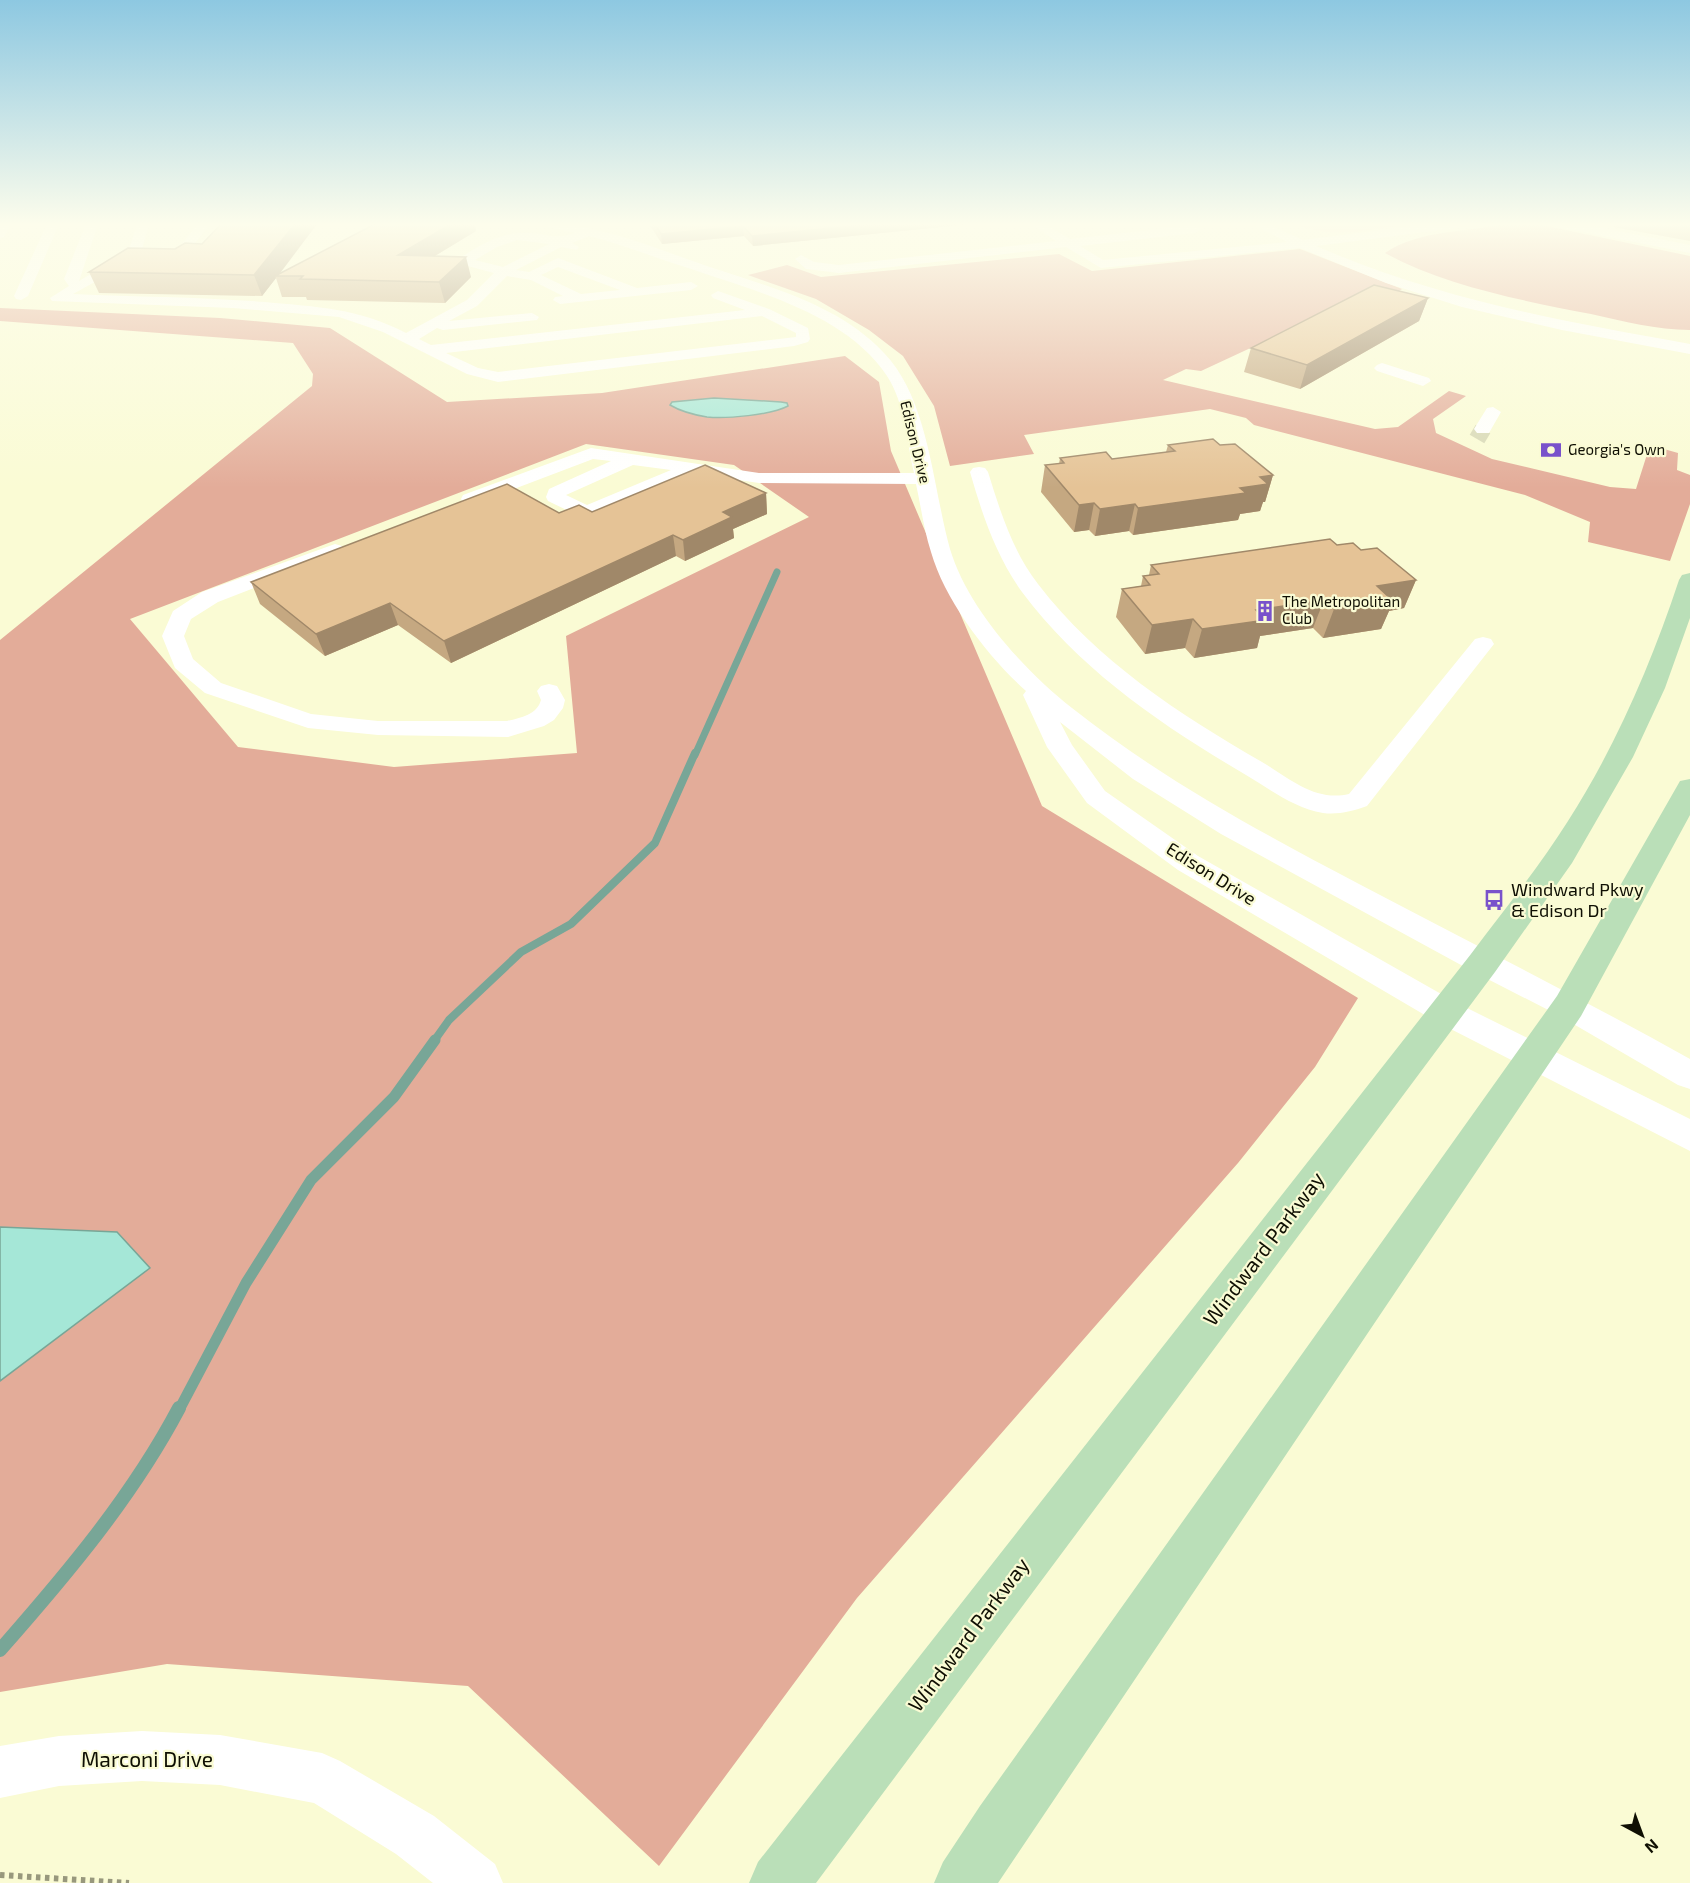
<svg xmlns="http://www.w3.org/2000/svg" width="1690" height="1883" viewBox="0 0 1690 1883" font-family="'Exo 2',sans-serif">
<rect width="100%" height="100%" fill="#fafbd4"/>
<path fill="#fed2c3" d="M1296 224H1409C1372 229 1331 240 1296 224Z"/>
<path fill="#e3ac99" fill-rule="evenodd" d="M1504 224H1537L1690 256V330C1657 330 1623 321 1591 314 1524 301 1445 286 1385 253 1418 230 1467 232 1504 224Z
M1300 249 1402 289 1389 298 1354 300 1201 371 1186 369 1163 380 1375 429 1398 427 1449 391 1466 396 1433 419 1436 433 1492 459 1610 487 1636 489 1650 445 1678 453 1677 470 1690 475V504L1670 561 1588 542 1590 522 1525 495 1254 425 1246 418 1210 409 1024 435 1034 454 950 466 934 406 903 356 869 330 816 299 748 275 787 265 821 277 1059 254 1092 271Z
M0 308 220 318 330 328 447 402 602 393 845 356 879 382 891 451 1042 806 1358 998 1315 1067 1238 1163 857 1598 659 1866 468 1686 167 1664 0 1692V640L312 386 313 374 293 343 0 321ZM586 444 734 465 809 517 566 636 577 753 394 767 238 747 130 619Z"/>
<path fill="#a5e7d7" stroke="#78a697" stroke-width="1.5" d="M714 398 781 402 787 403 788 406C771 415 726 419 707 417 695 415 680 411 670 405L672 402Z
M0 1227 117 1232 150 1268 0 1381Z"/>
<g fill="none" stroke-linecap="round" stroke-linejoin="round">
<path stroke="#78a697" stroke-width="7" d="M695 755 777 572"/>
<path stroke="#78a697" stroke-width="8" d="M434 1041 449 1020 521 952 571 924 655 843 695 753"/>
<path stroke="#78a697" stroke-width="11" d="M179 1410 246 1283 311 1180 394 1097 435 1040"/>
<path stroke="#78a697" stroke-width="14" d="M0 1650C66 1575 132 1497 179 1408"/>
<path stroke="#d7d8b5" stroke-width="17" stroke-dasharray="17 9" stroke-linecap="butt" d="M1477 439 1483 429"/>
<path stroke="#98987d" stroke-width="6" stroke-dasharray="4.5 4.5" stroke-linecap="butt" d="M0 1875 129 1883"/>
<path fill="#fff" fill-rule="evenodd" d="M0 224H11L4 237 0 238Z
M47 224H59L28 296 21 300 16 299 14 296Z
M86 224H98L79 281 113 261 126 259 137 224H149L140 256 174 249 180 246 198 224H210L188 252 122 267 73 294C137 297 201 297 265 302 317 307 358 308 406 333L467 300 494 273 460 264 459 261 460 258C481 244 504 231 530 233 549 234 555 240 575 233L548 227 546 224C604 224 663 252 719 270 777 289 841 307 884 353 929 399 933 489 950 549 968 609 1024 670 1072 708 1163 780 1257 830 1359 884 1469 942 1581 998 1690 1059V1089L1678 1085 1558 1015 1472 971 1221 834 1133 779 1060 722 1072 745 1105 791 1198 856 1457 1003 1690 1119V1151L1435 1021 1178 870 1087 803 1047 747 1023 695 1026 691C988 657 945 601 931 552 924 530 921 507 916 484L759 483 691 473 589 517 577 515 548 501 546 497 549 489 611 461 593 459 477 503H463L461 499 463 495 591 448 759 473H914C907 443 905 403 887 376 846 313 752 290 685 267 653 257 621 244 589 236L572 243 579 247 577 250 561 247 516 270 529 272 558 258 637 288 691 282 698 286 691 290 560 304 553 300 555 297 563 296 531 280 507 276 477 306 449 321 532 313 539 317 537 320 443 330 437 328 419 339 431 345 745 310 713 298 711 295 718 291 769 309 808 328 810 339 808 342 794 346 498 382 467 374 383 332 339 317 233 308 52 301 50 298 69 286 64 279ZM517 240 549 244 503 267 475 260 497 247ZM558 267 620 290 581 294 541 275ZM762 316 796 333V337L498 372 478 368 446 353ZM633 465 671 470 587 505 566 495Z
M1031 224H1045L1070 239 1195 225 1201 229 1195 233 1080 246 1103 260 1287 242 1252 224H1268L1303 240 1428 224H1463L1457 228 1316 246C1441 300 1558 320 1690 344V354L1562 330 1462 307 1386 283 1300 248 1101 268 1066 247 839 273 806 269 795 259 801 255 814 262 839 265 1056 241Z
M1557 224H1582L1690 245V253L1563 228Z
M1382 363 1429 378 1431 381 1423 386 1377 371 1374 368 1377 365Z
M1493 407 1501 412 1489 433H1477L1474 429 1487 408Z
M979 467 985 468 988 472C1000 511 1013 552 1038 584 1097 661 1179 714 1262 762 1289 778 1315 802 1349 794L1475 639 1483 637 1491 639 1494 644 1367 806C1353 811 1338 815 1323 813 1294 808 1271 790 1246 775 1163 726 1081 671 1022 592 996 556 982 514 970 472L973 468Z
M335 544 342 546 345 550 342 554 218 602 191 619 184 636 193 659 221 683 311 714 378 721H507C520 718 537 715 541 700L537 691 541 686 549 684 557 686 565 700 563 708 554 720 544 726 508 737 378 735 308 728 205 693 175 668 162 636 173 611 202 592Z
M142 1731 220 1735 322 1753 340 1761 434 1816 495 1864 503 1883H433L396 1854 314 1803 220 1785 142 1781 59 1786 0 1798V1746L59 1736Z"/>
<path fill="#badfb8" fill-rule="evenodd" d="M1690 573V618L1665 688 1633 757 1572 863 1495 972 816 1883H749L758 1862 1471 954C1504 910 1539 867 1568 821 1616 746 1651 664 1679 580L1682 575Z
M1690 779V815L1581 1016 998 1883H934L943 1862 980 1806 1557 996 1676 788 1680 781Z"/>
</g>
<path fill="#c5a881" d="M317 224 279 273 476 231 435 256 471 277 445 303 307 300 306 297H282L276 278 262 296 99 293 89 272 175 249Z
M649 224H971L753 246 744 236 662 244Z
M1614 224H1690V241L1613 227Z
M1428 298 1419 321 1300 389 1244 372 1251 348Z
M1168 445H1220L1273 475 1265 502H1263L1260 511 1240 514 1238 520 1133 535 1129 531 1095 536 1089 530 1074 532 1041 492 1045 465 1059 464 1060 458 1112 459 1166 452Z
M766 493 767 514 733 529 734 538 685 561 676 556 451 663 398 625 325 656 260 604 251 582 559 513 592 512Z
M1337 545 1361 550 1416 580 1404 608 1389 611 1381 629 1323 638 1313 628 1260 636 1257 648 1194 658 1185 648 1145 654 1116 617 1122 589 1141 586 1143 576 1149 575 1151 565Z"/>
<path fill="#a08869" d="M295 224H317L278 276H275L276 278 262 296 254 275Z
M451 224H475L476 231 403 275 398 255Z
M870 224H971L753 246 752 236Z
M743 226 744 236 662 244 661 234Z
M466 257 471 277 445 303 439 282Z
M1428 298 1419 321 1300 389 1307 365Z
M1273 475 1265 502H1263L1260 511 1240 514 1238 520 1133 535 1138 508 1240 488 1260 477Z
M766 493 767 514 733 529 734 538 685 561 683 540 723 512Z
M1094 503 1089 530 1074 532 1079 505Z
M1135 504 1129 531 1095 536 1100 509Z
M673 535 676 556 451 663 444 641Z
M1416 580 1404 608 1389 611 1381 629 1323 638 1334 609 1377 586Z
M1324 600 1313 628 1260 636 1257 648 1194 658 1202 629 1256 610Z
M390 603 398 625 325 656 316 634Z
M1193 619 1185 648 1145 654 1152 625Z"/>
<path fill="#e5c396" stroke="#a08869" stroke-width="1.5" d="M221 224H295L254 275 89 272 128 248 175 249 185 243 202 244Z
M375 224H451L398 255 466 257 439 282 300 279 303 276H275Z
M655 224H870L752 236 743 226 661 234Z
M1374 285 1428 298 1307 365 1251 348Z
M1213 439 1220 445 1235 444 1273 475 1260 477 1268 484 1240 488 1246 493 1138 508 1135 504 1100 509 1094 503 1079 505 1045 465 1064 463 1060 458 1106 452 1112 459 1175 451 1168 445Z
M705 465 766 493 723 512 732 517 683 540 673 535 444 641 390 603 316 634 251 582 507 484 559 513 579 505 592 512Z
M1330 539 1337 545 1353 543 1361 550 1377 548 1416 580 1377 586 1393 601 1334 609 1324 600 1256 610 1266 620 1202 629 1193 619 1152 625 1122 589 1150 585 1143 576 1159 574 1151 565Z"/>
<linearGradient id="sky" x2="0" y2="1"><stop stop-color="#8dc8e1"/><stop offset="0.46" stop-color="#fdfdec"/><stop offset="1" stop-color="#fdfdec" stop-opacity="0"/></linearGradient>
<rect width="1690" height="488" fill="url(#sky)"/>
<defs>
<symbol id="bank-bare" viewBox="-9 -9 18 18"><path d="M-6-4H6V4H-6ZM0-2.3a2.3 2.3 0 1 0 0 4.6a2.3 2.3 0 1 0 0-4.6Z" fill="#7952cb" stroke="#fafbd4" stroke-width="2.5" paint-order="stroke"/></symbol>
<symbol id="building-bare" viewBox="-9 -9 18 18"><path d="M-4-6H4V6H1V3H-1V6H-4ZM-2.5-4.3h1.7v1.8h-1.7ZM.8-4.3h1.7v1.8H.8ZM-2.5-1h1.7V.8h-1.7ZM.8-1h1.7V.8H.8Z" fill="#7952cb" stroke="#fafbd4" stroke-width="2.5" paint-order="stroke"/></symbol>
<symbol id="bus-bare" viewBox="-9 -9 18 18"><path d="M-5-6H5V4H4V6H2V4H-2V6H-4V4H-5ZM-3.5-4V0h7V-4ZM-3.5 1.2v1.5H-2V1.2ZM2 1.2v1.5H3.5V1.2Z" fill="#7952cb" stroke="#fafbd4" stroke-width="2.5" paint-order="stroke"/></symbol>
</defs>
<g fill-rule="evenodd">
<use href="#bank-bare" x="1536" y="435" width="30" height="30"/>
<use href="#building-bare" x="1250" y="596" width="30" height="30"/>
<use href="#bus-bare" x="1479" y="885" width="30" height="30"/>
</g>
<g text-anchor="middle" stroke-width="4.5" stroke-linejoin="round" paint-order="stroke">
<g font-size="15" fill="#0f0f03" stroke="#fafbd4">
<text transform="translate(915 442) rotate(76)" y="5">Edison Drive</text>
</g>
<g font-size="15" fill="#0f0f03" stroke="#fafbd4" text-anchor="start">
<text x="1568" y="455">Georgia's Own</text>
<text x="1282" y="607">The Metropolitan<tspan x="1282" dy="17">Club</tspan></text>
</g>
<g font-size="18" fill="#0f0f03" stroke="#fafbd4">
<text transform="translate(1211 874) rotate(32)" y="6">Edison Drive</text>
</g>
<g font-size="18" fill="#0f0f03" stroke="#fafbd4" text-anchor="start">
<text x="1511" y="896">Windward Pkwy<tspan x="1511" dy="21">&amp; Edison Dr</tspan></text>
</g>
<g font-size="21" fill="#0f0f03" stroke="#fafbd4">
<text transform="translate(1264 1249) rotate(-53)" y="7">Windward Parkway</text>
<text transform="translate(969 1635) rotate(-53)" y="7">Windward Parkway</text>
<text x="147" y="1767">Marconi Drive</text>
</g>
</g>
<g transform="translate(1642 1835) rotate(139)" stroke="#fafbd4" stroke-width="4.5" paint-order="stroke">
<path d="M0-4.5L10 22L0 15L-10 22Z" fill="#0f0f03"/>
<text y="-9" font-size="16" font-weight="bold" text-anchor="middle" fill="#0f0f03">N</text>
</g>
</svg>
